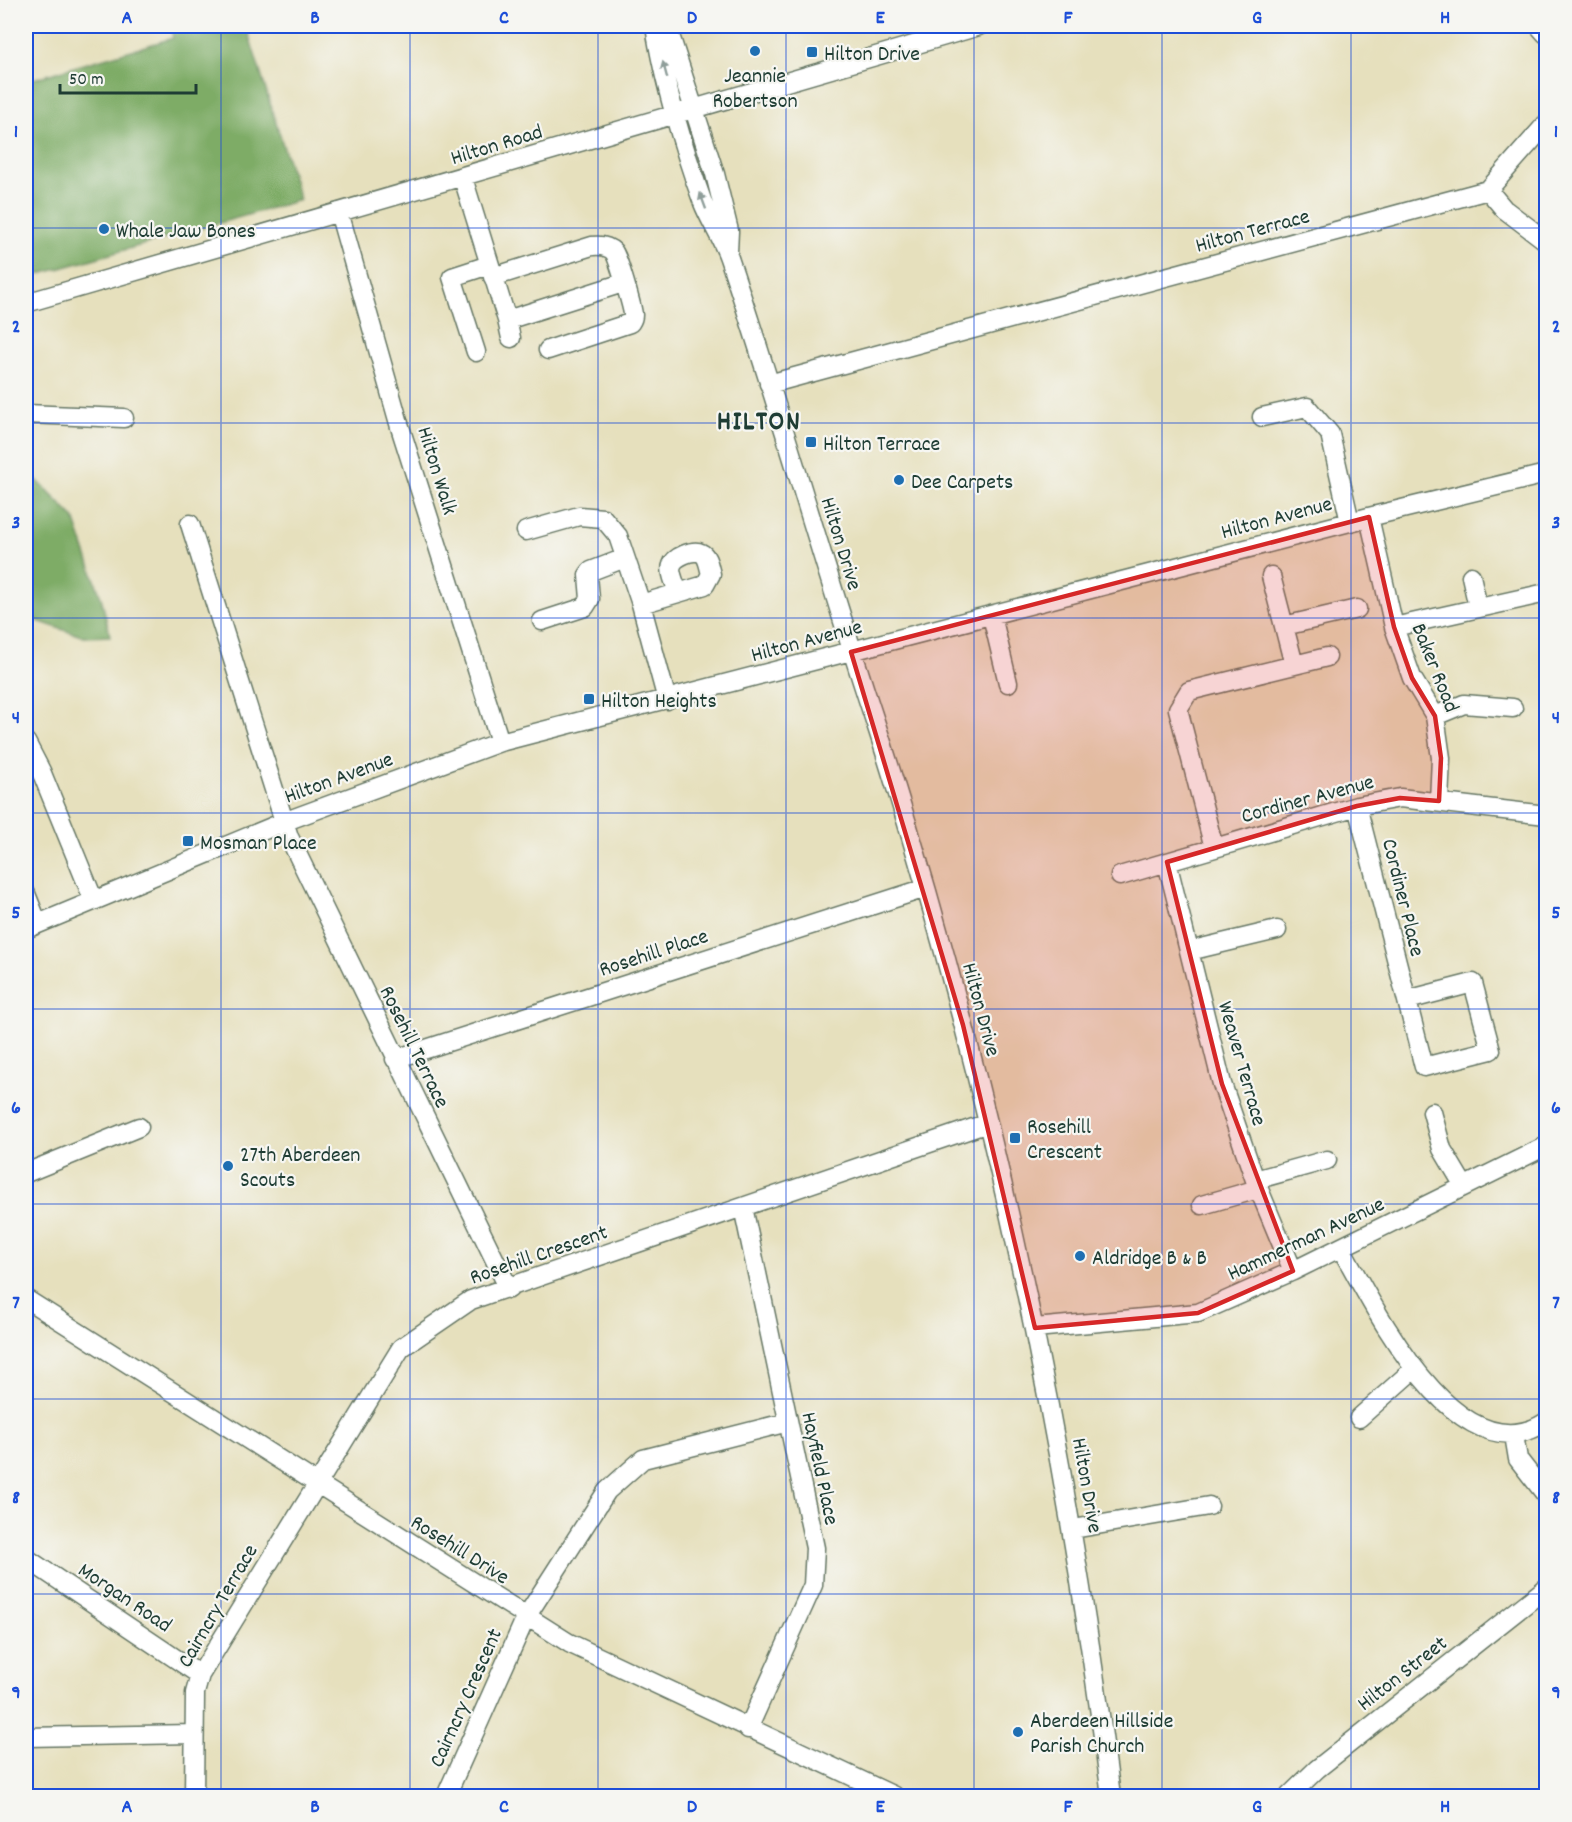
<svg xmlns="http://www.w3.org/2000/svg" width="1572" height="1822" viewBox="0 0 1572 1822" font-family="Dekko,sans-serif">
<rect width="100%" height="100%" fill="#f6f6f2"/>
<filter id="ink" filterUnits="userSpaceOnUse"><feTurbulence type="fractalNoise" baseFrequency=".0167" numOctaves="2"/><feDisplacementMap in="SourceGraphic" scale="12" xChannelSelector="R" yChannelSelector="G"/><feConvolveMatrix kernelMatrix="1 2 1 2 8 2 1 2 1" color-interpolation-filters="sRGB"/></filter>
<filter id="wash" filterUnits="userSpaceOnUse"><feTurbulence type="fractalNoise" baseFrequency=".008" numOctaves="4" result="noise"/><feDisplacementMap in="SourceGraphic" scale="24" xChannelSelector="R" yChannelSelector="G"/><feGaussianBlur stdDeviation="1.35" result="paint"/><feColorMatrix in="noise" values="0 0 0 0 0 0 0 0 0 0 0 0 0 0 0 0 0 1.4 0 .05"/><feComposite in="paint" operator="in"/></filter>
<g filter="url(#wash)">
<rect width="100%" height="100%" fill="#e6e0bd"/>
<path fill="#7eac66" stroke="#4e744d" stroke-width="1.5" d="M171 26H246L300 200 26 278V81L173 38Z
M26 469 74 518 102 601 110 636 84 637 26 617Z"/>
</g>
<g filter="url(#ink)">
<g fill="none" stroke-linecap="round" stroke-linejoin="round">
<defs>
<path id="minor" d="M655 26C663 80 684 151 703 203 711 223 724 241 730 261 781 413 824 567 874 718 988 1069 1064 1431 1111 1796
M667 26 715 174 729 231 728 252
M1539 26 1546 34
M463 178 507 320 623 283
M1488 190 1504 209 1546 241
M339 212 400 427 500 742
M493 277 592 246C600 245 608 246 614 252 617 254 633 309 633 315 633 319 632 320 630 323L548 350
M26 303C344 210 662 119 979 26
M507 320 511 338
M476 352 452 277 489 265
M769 384 1488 190 1546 124
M26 414 124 418
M1262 417 1307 407 1330 434 1350 522
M1369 517 1394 627 1412 678 1435 716 1441 758 1439 801
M190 524 289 837 509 1289
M526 531 579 516 603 518 618 536 641 604 667 700
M1271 576 1294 665
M1471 576 1478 607
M641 604 705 585 711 574C709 568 708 556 701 553 693 549 674 557 672 565 669 572 676 585 678 593
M992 616 1008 683
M542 621 585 607 590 599 588 575 591 571 625 558
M1284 626 1357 609
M1394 627 1546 593
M1435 716 1464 704 1513 708
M26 742 41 771 94 901
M1357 806 1424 1067 1491 1050 1473 983 1407 1000
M1214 848 1178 709 1189 691 1327 657
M1167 862 1222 1084 1255 1180 1293 1271
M1120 876 1357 806 1400 798 1546 815
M26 894 38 924
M26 929 286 821 500 742 1369 517 1546 474
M1189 951 1277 930
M395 1059 926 888
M1432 1112 1442 1149 1464 1186
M26 1173 139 1127
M1255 1180 1327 1160
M1202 1205 1258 1189
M743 1207 815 1548 813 1585 748 1729
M1341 1248C1375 1308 1457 1479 1546 1422
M26 1299 569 1643 894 1796
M1035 1328 1198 1313 1293 1271 1546 1146
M1359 1418 1414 1369
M1514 1435 1518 1459 1546 1495
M1073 1529 1209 1506
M26 1558 200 1675
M26 1737 193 1734
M194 1796 195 1693 200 1675 401 1348 471 1300 988 1123
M446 1796 526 1617 607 1491 643 1459 788 1422
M1289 1796 1317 1769 1546 1588"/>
</defs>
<use href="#minor" stroke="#657664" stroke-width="21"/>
<use href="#minor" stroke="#fff" stroke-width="18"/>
</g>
<defs><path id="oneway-solid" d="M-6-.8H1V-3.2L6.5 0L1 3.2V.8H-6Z" transform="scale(1.5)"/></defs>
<g fill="#8f9e9a">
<use href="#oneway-solid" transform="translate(665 70) rotate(-105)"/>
<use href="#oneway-solid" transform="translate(703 201) rotate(-110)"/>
</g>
</g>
<path fill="#d62828" fill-opacity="0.2" stroke="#d62828" stroke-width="4.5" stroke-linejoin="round" d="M1369 517 1394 627 1412 678 1435 716 1441 758 1439 801 1400 798 1357 806 1167 862 1222 1084 1293 1271 1198 1313 1035 1328 963 1025 851 652Z"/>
<path fill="none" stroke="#1d4ed8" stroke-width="1.5" stroke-opacity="0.55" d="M221 26V1796M410 26V1796M598 26V1796M786 26V1796M974 26V1796M1162 26V1796M1351 26V1796M26 228H1546M26 423H1546M26 618H1546M26 813H1546M26 1009H1546M26 1204H1546M26 1399H1546M26 1594H1546"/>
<g fill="#1f6fb2" stroke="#f6f6f2" stroke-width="2">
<circle cx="755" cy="51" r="6"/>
<rect x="806" y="46" width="12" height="12" rx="3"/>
<circle cx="104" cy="229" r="6"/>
<rect x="805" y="436" width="12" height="12" rx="3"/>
<circle cx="899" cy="480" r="6"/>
<rect x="583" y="693" width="12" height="12" rx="3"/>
<rect x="182" y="835" width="12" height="12" rx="3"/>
<rect x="1009" y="1132" width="12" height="12" rx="3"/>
<circle cx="228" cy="1166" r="6"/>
<circle cx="1080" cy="1256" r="6"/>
<circle cx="1018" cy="1732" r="6"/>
</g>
<g text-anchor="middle" stroke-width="4.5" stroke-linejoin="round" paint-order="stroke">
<g font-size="22" fill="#1f3d34" stroke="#f6f6f2" text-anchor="start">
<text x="824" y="60">Hilton Drive</text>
<text x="755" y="82" text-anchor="middle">Jeannie<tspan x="755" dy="25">Robertson</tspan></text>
<text x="116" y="237">Whale Jaw Bones</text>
<text x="823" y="450">Hilton Terrace</text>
<text x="911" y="488">Dee Carpets</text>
<text x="601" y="707">Hilton Heights</text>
<text x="200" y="849">Mosman Place</text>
<text x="1027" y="1133">Rosehill<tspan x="1027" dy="25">Crescent</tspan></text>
<text x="240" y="1161">27th Aberdeen<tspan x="240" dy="25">Scouts</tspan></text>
<text x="1092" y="1264">Aldridge B &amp; B</text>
<text x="1030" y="1727">Aberdeen Hillside<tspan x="1030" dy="25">Parish Church</tspan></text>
</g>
<g font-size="22" fill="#1f3d34" stroke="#f6f6f2">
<text transform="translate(496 143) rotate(-17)" y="8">Hilton Road</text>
<text transform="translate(1252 229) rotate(-15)" y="8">Hilton Terrace</text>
<text transform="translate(439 470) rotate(73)" y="8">Hilton Walk</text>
<text transform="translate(1276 516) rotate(-15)" y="8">Hilton Avenue</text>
<text transform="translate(843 543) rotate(73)" y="8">Hilton Drive</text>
<text transform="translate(806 639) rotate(-15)" y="8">Hilton Avenue</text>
<text transform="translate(1437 667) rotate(68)" y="8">Baker Road</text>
<text transform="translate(338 776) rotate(-20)" y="8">Hilton Avenue</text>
<text transform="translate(1307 797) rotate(-15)" y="8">Cordiner Avenue</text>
<text transform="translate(1405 897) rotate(76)" y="8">Cordiner Place</text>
<text transform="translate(653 951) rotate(-18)" y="8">Rosehill Place</text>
<text transform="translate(983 1009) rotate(75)" y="8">Hilton Drive</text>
<text transform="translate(416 1046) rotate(64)" y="8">Rosehill Terrace</text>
<text transform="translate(1244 1063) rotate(74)" y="8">Weaver Terrace</text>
<text transform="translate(1305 1237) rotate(-25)" y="8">Hammerman Avenue</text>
<text transform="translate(538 1253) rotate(-19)" y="8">Rosehill Crescent</text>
<text transform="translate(822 1468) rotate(78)" y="8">Hayfield Place</text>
<text transform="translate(1089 1485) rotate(80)" y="8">Hilton Drive</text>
<text transform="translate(461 1548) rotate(32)" y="8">Rosehill Drive</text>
<text transform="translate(126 1596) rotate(34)" y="8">Morgan Road</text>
<text transform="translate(216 1605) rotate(-60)" y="8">Cairncry Terrace</text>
<text transform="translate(1401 1672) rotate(-38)" y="8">Hilton Street</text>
<text transform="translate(464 1697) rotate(-66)" y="8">Cairncry Crescent</text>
</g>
<g font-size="28" font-weight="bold" letter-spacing="1.5" fill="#1f3d34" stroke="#f6f6f2">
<text x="759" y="429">HILTON</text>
</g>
</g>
<rect width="1572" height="1822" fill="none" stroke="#f6f6f2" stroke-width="66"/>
<path d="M60 84v9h136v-9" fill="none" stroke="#1f3d34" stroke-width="3"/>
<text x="69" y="84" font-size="18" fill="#1f3d34" stroke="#f6f6f2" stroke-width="4.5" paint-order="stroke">50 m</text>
<rect x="33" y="33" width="1506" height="1756" fill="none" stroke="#1d4ed8" stroke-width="2"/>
<g font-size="20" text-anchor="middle" font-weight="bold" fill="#1d4ed8">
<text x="127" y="23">A</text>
<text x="315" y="23">B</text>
<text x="504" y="23">C</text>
<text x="692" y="23">D</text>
<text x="880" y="23">E</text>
<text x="1068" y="23">F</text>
<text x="1257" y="23">G</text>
<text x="1445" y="23">H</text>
<text x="16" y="137">1</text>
<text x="1556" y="137">1</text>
<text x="16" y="332">2</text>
<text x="1556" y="332">2</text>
<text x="16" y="528">3</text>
<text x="1556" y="528">3</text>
<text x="16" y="723">4</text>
<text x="1556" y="723">4</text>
<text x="16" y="918">5</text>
<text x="1556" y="918">5</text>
<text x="16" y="1113">6</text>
<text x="1556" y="1113">6</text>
<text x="16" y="1308">7</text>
<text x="1556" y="1308">7</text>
<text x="16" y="1503">8</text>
<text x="1556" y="1503">8</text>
<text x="16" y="1698">9</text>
<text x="1556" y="1698">9</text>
<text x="127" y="1812">A</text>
<text x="315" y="1812">B</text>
<text x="504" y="1812">C</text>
<text x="692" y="1812">D</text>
<text x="880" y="1812">E</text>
<text x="1068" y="1812">F</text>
<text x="1257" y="1812">G</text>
<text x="1445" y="1812">H</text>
</g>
</svg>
